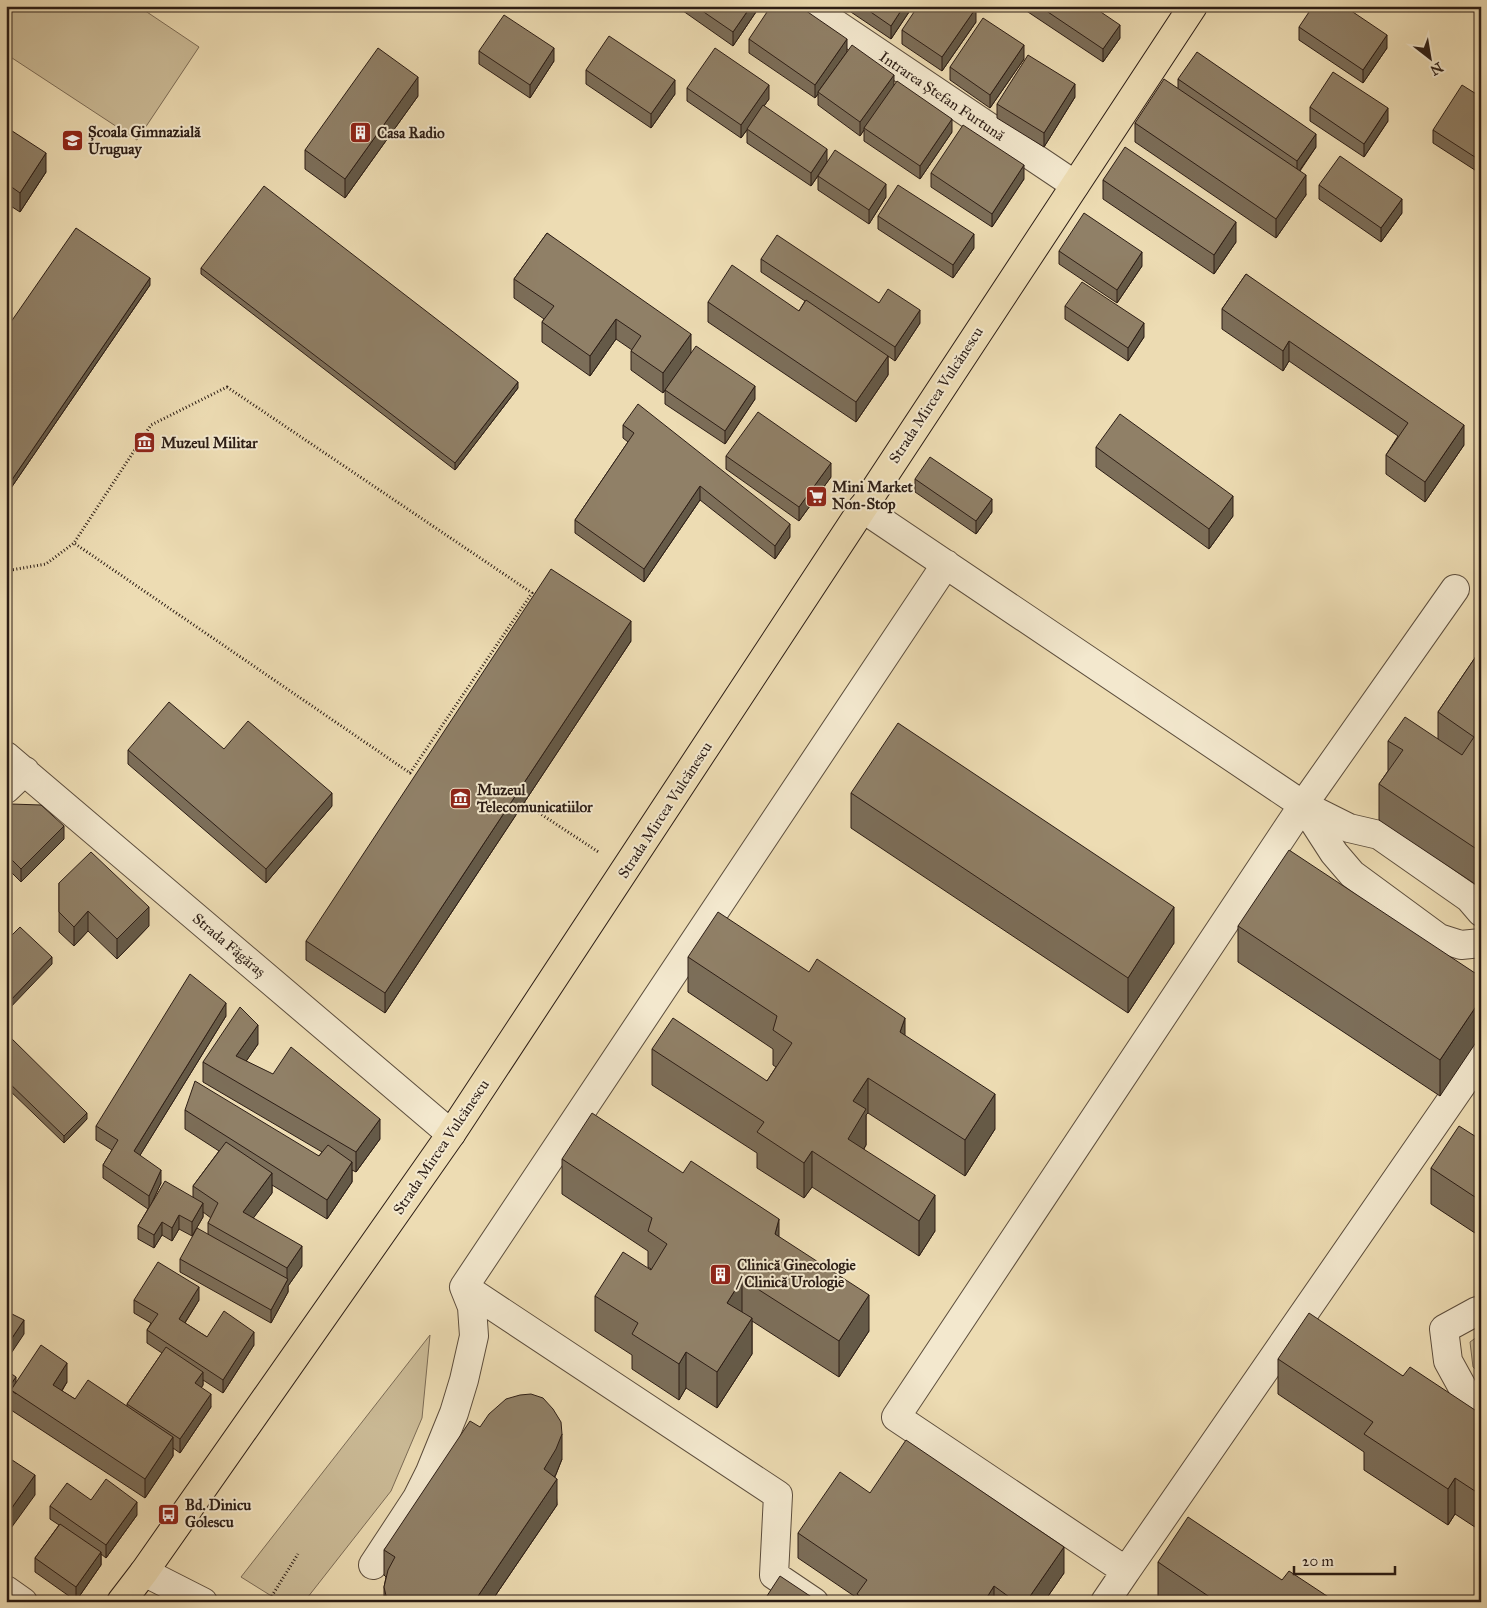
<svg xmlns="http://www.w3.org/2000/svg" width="1487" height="1608" viewBox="0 0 1487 1608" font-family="'IM FELL Great Primer',serif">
<rect width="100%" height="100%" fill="#eddcb3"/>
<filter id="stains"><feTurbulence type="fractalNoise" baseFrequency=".004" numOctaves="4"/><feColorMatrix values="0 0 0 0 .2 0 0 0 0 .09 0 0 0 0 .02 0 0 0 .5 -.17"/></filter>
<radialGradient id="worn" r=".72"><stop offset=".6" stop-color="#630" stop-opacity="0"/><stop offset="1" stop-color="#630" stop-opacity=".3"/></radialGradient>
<path fill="#ccbc98" stroke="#7c6c56" d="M6 6H138L199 47 137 140 6 54Z
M1481 1334V1374L1473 1367 1470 1342Z
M430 1335 422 1418 391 1491 304 1602H281L241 1577Z"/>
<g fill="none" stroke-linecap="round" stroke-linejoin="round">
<defs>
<path id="minor" d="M809 6 1075 185
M862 508 1303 805 1349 828 1379 835 1469 898 1481 912
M1455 589 1303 805 896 1417 1126 1571 1481 1057
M6 756 451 1134
M6 789 25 771
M1303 805 1334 853 1352 874 1439 938 1461 945 1481 943
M464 1287 778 1495 774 1575 814 1602
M1481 1311H1477L1444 1329 1448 1361 1465 1392 1481 1400
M373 1565 417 1498 430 1472 454 1413 464 1380 474 1336 472 1307 464 1287 946 564
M144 1572 203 1602
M6 1590 23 1602
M1105 1602 1126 1571"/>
<path id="major" d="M121 1602 144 1572 451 1134 1193 6"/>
</defs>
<use href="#minor" stroke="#5c4d3c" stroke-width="30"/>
<use href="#major" stroke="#2c1d15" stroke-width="30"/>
<path stroke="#2c1d15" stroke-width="3" stroke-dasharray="1 2.5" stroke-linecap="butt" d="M227 387 532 593 410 773 74 543 151 425Z
M6 569 11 570 46 564 74 543
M524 803 600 853
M268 1602 298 1554"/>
<use href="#minor" stroke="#f3e8ce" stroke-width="28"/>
<use href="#major" stroke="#eddcb3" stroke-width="28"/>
</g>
<path fill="#7c6e59" stroke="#2c1d15" d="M676 6H760L733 46Z
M842 6H913L891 39Z
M1019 6H1092L1120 38 1103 62Z
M976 22 942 71 902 44V30Z
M1299 27 1387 48 1363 83 1299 40Z
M749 39 847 52 894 85 952 132 920 179 864 141V130L860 136 818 105V94L815 98 749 53Z
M479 51 554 61 530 98 479 64Z
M1024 59 990 108 950 80V67Z
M586 70 675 94 651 128 586 84Z
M1178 79 1316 147 1300 171 1306 195 1276 238 1135 142V123L1178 88Z
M687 88 769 99 764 106 827 162 886 197 869 224 818 190V176L811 186 747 143V130L741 138 687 101Z
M418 96 345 198 305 169V150Z
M1075 97 1044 147 997 118V104Z
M1481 97V174L1433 143V130Z
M1310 107 1388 121 1364 157 1310 121Z
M6 127 46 172 20 212 6 203Z
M931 173 1024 179 992 227 931 187Z
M1103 180 1236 242 1214 274 1103 199Z
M1319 185 1402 213 1381 242 1319 199Z
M878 216 974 248 953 278 878 229Z
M547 233 691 354 755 399 725 444 665 404V390L687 358 663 393 631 370V351L632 350 616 339 590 376 542 342V322L544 319 514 298V279Z
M1059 251 1142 266 1117 303 1059 264Z
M761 259 879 303 920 323 895 361 888 356V375L856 422 708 322V302L799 311 805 301 761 272Z
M201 268 518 388 455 470 201 274Z
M1246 274 1464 445 1425 502 1386 474V455L1398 436 1289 361 1283 371 1222 329V309Z
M150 285 11 488 6 485V329Z
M1065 306 1144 337 1128 361 1065 319Z
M623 425 790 537 775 559 700 500 644 582 575 533V520L628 442 623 438Z
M1096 447 1233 516 1209 549 1096 467Z
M726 456 831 477 799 521 726 469Z
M915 479 992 512 976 534 915 492Z
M631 641 385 1013 306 960V941Z
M1481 649V888L1379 820V784L1388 771V741L1438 739V712Z
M224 749 332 806 266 883 128 764V750Z
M851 793 1174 943 1128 1013 851 828Z
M6 809 64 839 21 882 6 867Z
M59 883 149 926 117 959 88 931 74 946 59 932Z
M1238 926 1481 977 1440 1096 1238 962Z
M688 957 905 1036 995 1129 965 1176 868 1113 866 1115V1145L864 1149 935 1231 919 1256 812 1187 804 1198 757 1168V1153L652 1085V1049L767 1081 776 1067 773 1065V1049L688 992Z
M226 1016 140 1155 161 1183 151 1204 193 1198V1186L219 1151 185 1129V1110L319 1156 322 1152 203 1082V1062L258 1044 246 1061 380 1139 356 1172 352 1170V1182L327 1219 272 1185V1193L253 1218 302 1266 288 1286V1292L271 1323 180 1272V1259L208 1235V1223L211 1218 203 1212V1217L192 1236 179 1229 172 1241 162 1235 154 1248 138 1239V1226L148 1209 103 1178V1165L112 1150 96 1140V1126Z
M6 1033 87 1119 64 1143 6 1087Z
M1481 1140V1237L1431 1204V1168Z
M562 1159 779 1237 869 1331 839 1377 752 1321V1354L717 1408 686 1388 679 1400 632 1369V1355L595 1331V1296L651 1269 648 1267V1251L562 1194Z
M134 1300H199L185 1323 207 1337 254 1345 223 1393 203 1380V1385L201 1388 211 1407 180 1453 173 1448V1456L145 1498 11 1410V1404L6 1411V1370L16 1383 67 1382 62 1391 75 1399 127 1406V1404L162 1353 147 1343V1330L151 1323 134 1313Z
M1278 1359 1403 1376 1481 1414V1531L1455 1514 1448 1525 1364 1470V1452L1278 1394Z
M480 1427 562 1459 555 1477 557 1505 491 1602H384V1587L386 1577 384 1575V1550Z
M870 1493 1064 1573 1044 1602H857V1598L798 1558V1533Z
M91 1500 137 1515 106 1558 101 1554V1565L76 1601 35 1572V1558L59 1525 50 1519V1506Z
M1158 1562 1282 1580 1336 1602H1163L1158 1598Z"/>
<path fill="#655a48" stroke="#2c1d15" d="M751 6H760L733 46V32Z
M904 6H913L891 39V26Z
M976 8V22L942 71V57Z
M1120 25V38L1103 62V49Z
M1387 35V48L1363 83V70Z
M847 39V52L818 92V94L815 98V85Z
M1024 45V59L990 108V95Z
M554 48V61L530 98V85Z
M894 75V88L864 128V130L860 136V122Z
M418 77V96L345 198V179Z
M675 80V94L651 128V114Z
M1075 84V97L1044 147V133Z
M769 85V99L741 138V125Z
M1388 108V121L1364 157V144Z
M952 119V132L920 179V166Z
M1316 134V147L1297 174V161Z
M827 149V162L811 186V173Z
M46 153V172L20 212V193Z
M1024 165V179L992 227V214Z
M1306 175V195L1276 238V219Z
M886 184V197L869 224V210Z
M1402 199V213L1381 242V228Z
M1236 222V242L1214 274V255Z
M974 234V248L953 278V265Z
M1142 252V266L1117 303V290Z
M150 278V285L11 488V481Z
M920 310V323L895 361V347Z
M616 319V339L590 376V356Z
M1144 323V337L1128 361V348Z
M691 334V354L663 393V373Z
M1289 341V361L1283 371V351Z
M888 356V375L856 422V402Z
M518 382V388L455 470V463Z
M755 386V399L725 444V431Z
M1464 425V445L1425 502V482Z
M831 463V477L799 521V507Z
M700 486V500L644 582V569Z
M1233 496V516L1209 549V529Z
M992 499V512L976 534V521Z
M790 524V537L775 559V546Z
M631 621V641L385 1013V993Z
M332 793V806L266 883V869Z
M64 826V839L21 882V869Z
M149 907V926L117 959V939Z
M1174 907V943L1128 1013V978Z
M88 911V931L74 946V927Z
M52 957V964L6 1012V1005Z
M1481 999V1035L1440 1096V1060Z
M226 1003V1016L134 1165V1151Z
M905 1018V1053L900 1032Z
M258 1025V1044L236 1076V1056Z
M868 1078V1113L866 1115V1145L848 1174V1139L853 1101Z
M995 1094V1129L965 1176V1140Z
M87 1113V1119L64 1143V1136Z
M380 1119V1139L356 1172V1152Z
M812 1151V1187L804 1198V1163Z
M352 1162V1182L327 1219V1200Z
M161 1170V1183L149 1209V1196Z
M272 1173V1193L243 1232V1212Z
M935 1195V1231L919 1256V1221Z
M203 1203V1217L192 1236V1222Z
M179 1215V1229L172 1241V1228Z
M779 1219V1255L775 1234Z
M162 1222V1235L154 1248V1235Z
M302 1246V1266L288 1286V1292L271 1323V1310L287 1281V1268Z
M742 1279V1315L727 1303Z
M199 1287V1300L179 1332V1319Z
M869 1295V1331L839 1377V1341Z
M752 1318V1354L717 1408V1372Z
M24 1320V1334L6 1361V1347Z
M254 1332V1345L223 1393V1380Z
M686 1352V1388L679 1400V1364Z
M67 1363V1382L53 1404V1385Z
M203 1372V1385L195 1397V1383Z
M16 1377V1394L11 1390V1404L6 1411V1391Z
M211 1394V1407L180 1453V1439Z
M562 1434V1459L556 1474 544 1494V1469Z
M173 1437V1456L145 1498V1479Z
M35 1475V1495L6 1535V1516Z
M1455 1478V1514L1448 1525V1489Z
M557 1479V1505L491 1602H474Z
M137 1502V1515L106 1558V1545Z
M1064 1547V1573L1044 1602H1026Z
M101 1552V1565L76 1601V1587Z
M994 1586V1602H984Z"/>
<path fill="#908067" stroke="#2c1d15" d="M695 6H751L733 32Z
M771 6H799L847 39 815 85 749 39Z
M862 6H904L891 26Z
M918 6H973L976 8 942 57 902 30Z
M1039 6H1092L1120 25 1103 49Z
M1313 6H1344L1387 35 1363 70 1299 27Z
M504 15 554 48 530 85 479 51Z
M983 18 1024 45 990 95 950 67Z
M609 36 675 80 651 114 586 70Z
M852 45 894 75 860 122 818 92Z
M378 48 418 77 345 179 305 150Z
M715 48 769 85 741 125 687 88Z
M1197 52 1316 134 1297 161 1178 79Z
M1028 55 1075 84 1044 133 997 104Z
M1333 72 1388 108 1364 144 1310 107Z
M1164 79 1306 175 1276 219 1135 123Z
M897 81 952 119 920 166 864 128Z
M1462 85 1481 97V161L1433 130Z
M763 105 827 149 811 173 747 129Z
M963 125 1024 165 992 214 931 173Z
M6 127 46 153 20 193 6 183Z
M1125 147 1236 222 1214 255 1103 180Z
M835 150 886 184 869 210 818 176Z
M1340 156 1402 199 1381 228 1319 185Z
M898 185 974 234 953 265 878 216Z
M264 186 518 382 455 463 201 268Z
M1084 213 1142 252 1117 290 1059 251Z
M76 228 150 278 11 481 6 478V329Z
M547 233 691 334 663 373 631 351 641 336 616 319 590 356 542 322 554 306 514 279Z
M777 235 879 303 888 289 920 310 895 347 761 259Z
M732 265 799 311 806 300 888 356 856 402 708 302Z
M1246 274 1464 425 1425 482 1386 455 1408 423 1289 341 1283 351 1222 309Z
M1082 282 1144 323 1128 348 1065 306Z
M696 346 755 386 725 431 665 390Z
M638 404 790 524 775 546 700 486 644 569 575 520 634 433 623 425Z
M758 412 831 463 799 507 726 456Z
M1120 414 1233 496 1209 529 1096 447Z
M930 457 992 499 976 521 915 479Z
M551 569 631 621 385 993 306 941Z
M1481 649V852L1379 784 1403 750 1388 741 1405 717 1462 755 1474 737 1438 712Z
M169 702 224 749 248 721 332 793 266 869 128 750Z
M898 723 1174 907 1128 978 851 793Z
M11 804 41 805 64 826 21 869 6 854V809Z
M1289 850 1481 977V999L1440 1060 1238 926Z
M91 852 149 907 117 939 88 911 74 927 59 912V883Z
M718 912 809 972 817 959 905 1018 900 1032 995 1094 965 1140 868 1078 853 1101 866 1109 848 1139 935 1195 919 1221 812 1151 804 1163 757 1132 764 1122 652 1049 673 1018 767 1081 792 1043 773 1030 777 1016 688 957Z
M20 927 52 957 6 1005V941Z
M190 974 226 1003 134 1151 161 1170 149 1196 103 1165 118 1140 96 1126Z
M240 1007 258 1025 236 1056 273 1074 291 1047 380 1119 356 1152 203 1062Z
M6 1033 87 1113 64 1136 6 1080Z
M195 1081 319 1156 328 1145 352 1162 327 1200 185 1110Z
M592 1113 683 1173 691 1161 779 1219 775 1234 869 1295 839 1341 742 1279 727 1303 752 1318 717 1372 686 1352 679 1364 632 1334 638 1323 595 1296 623 1252 651 1270 667 1244 648 1231 652 1218 562 1159Z
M1459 1126 1481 1140V1201L1431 1168Z
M226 1142 272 1173 243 1212 302 1246 287 1268 208 1223 218 1203 193 1186Z
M165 1181 203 1203 192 1222 179 1215 172 1228 162 1222 154 1235 138 1226Z
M197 1228 288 1279 271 1310 180 1259Z
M158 1262 199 1287 179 1319 207 1337 224 1311 254 1332 223 1380 147 1330 158 1314 134 1300Z
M6 1311 24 1320 6 1347Z
M1309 1313 1403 1376 1410 1367 1481 1414V1495L1455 1478 1448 1489 1364 1434 1373 1422 1278 1359Z
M41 1345 67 1363 53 1385 75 1399 88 1380 173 1437 145 1479 11 1390Z
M166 1347 203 1372 195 1383 211 1394 180 1439 127 1404Z
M6 1370 16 1377 6 1391Z
M531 1394 543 1398 553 1409 561 1422 562 1434 556 1449 544 1469 557 1479 474 1602H464L459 1599 458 1602H388L387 1600 384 1587 388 1570 395 1557 384 1550 470 1421 480 1427 489 1414 506 1399 520 1395Z
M906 1440 1064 1547 1026 1602H1016L994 1586 984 1602H867L857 1594 867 1580 798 1533 840 1472 870 1493Z
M6 1456 35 1475 6 1516Z
M106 1479 137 1502 106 1545 50 1506 67 1483 91 1500Z
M1188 1517 1282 1580 1289 1571 1336 1602H1217L1158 1562Z
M60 1524 101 1552 76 1587 35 1558Z
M780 1576 819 1602H763Z"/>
<defs>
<symbol id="building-square" viewBox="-11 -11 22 22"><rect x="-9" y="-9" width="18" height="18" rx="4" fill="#8f2418" stroke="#f3e8ce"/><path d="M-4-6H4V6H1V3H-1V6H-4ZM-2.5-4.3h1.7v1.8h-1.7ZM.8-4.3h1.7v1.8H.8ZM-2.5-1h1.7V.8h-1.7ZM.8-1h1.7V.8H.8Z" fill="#fff"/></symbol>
<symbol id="school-square" viewBox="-11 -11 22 22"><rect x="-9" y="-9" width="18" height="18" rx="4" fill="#8f2418" stroke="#f3e8ce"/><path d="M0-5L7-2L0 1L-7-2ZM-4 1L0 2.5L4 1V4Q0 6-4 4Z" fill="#fff"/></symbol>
<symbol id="museum-square" viewBox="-11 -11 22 22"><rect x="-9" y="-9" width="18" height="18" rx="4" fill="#8f2418" stroke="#f3e8ce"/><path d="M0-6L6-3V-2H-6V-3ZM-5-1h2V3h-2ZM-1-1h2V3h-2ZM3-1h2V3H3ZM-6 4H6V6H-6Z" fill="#fff"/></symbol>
<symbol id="supermarket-square" viewBox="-11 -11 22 22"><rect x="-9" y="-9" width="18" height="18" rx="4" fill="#8f2418" stroke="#f3e8ce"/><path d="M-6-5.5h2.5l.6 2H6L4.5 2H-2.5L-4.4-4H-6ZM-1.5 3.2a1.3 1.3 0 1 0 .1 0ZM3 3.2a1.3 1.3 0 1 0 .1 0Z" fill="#fff"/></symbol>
<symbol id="bus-square" viewBox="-11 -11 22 22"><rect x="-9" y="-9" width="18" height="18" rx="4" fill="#8f2418" stroke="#f3e8ce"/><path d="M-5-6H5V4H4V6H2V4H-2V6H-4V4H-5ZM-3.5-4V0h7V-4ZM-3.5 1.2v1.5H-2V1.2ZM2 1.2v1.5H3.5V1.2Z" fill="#fff"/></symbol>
</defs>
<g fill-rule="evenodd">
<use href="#building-square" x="348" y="120" width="25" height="25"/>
<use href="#school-square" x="60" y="128" width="25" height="25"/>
<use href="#museum-square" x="132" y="430" width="25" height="25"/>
<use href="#supermarket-square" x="804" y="484" width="25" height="25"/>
<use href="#museum-square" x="448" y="786" width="25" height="25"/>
<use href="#building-square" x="708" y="1262" width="25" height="25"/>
<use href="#bus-square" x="156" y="1502" width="25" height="25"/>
</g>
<g text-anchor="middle" stroke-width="4" stroke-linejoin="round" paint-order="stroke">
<g font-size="15" fill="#2c1d15" stroke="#f3e8ce">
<text transform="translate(942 96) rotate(34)" y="5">Intrarea Ștefan Furtună</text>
<text transform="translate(936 395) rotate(-57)" y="5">Strada Mircea Vulcănescu</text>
<text transform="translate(665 810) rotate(-57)" y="5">Strada Mircea Vulcănescu</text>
<text transform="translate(229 945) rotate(40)" y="5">Strada Făgăraș</text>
<text transform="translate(441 1147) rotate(-56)" y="5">Strada Mircea Vulcănescu</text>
</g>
<g font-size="15" font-weight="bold" fill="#2c1d15" stroke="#f3e8ce" text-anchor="start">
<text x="88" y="137">Școala Gimnazială<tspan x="88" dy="17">Uruguay</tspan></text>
<text x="377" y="138">Casa Radio</text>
<text x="161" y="448">Muzeul Militar</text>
<text x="832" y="492">Mini Market<tspan x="832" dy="17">Non-Stop</tspan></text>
<text x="477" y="795">Muzeul<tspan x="477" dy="17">Telecomunicatiilor</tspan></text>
<text x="737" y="1270">Clinică Ginecologie<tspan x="737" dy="17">/ Clinică Urologie</tspan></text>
<text x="185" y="1510">Bd. Dinicu<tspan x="185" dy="17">Golescu</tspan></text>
</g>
</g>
<rect width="1487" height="1608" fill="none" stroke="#eddcb3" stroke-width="25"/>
<rect x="8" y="8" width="1472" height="1593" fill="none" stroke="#2c1d15" stroke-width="2.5"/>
<rect x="12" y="12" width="1462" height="1583" fill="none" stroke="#2c1d15"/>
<g transform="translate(1430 58) rotate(149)" stroke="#f3e8ce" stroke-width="4" paint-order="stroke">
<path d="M0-4L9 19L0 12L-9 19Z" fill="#2c1d15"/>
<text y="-8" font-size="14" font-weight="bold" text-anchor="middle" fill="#2c1d15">N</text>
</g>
<path d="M1294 1566v8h101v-8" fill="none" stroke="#2c1d15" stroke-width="2.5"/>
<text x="1302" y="1566" font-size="15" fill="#2c1d15" stroke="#f3e8ce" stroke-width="4" paint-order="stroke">20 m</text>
<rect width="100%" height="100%" filter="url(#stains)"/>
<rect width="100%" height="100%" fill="url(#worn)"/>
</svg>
